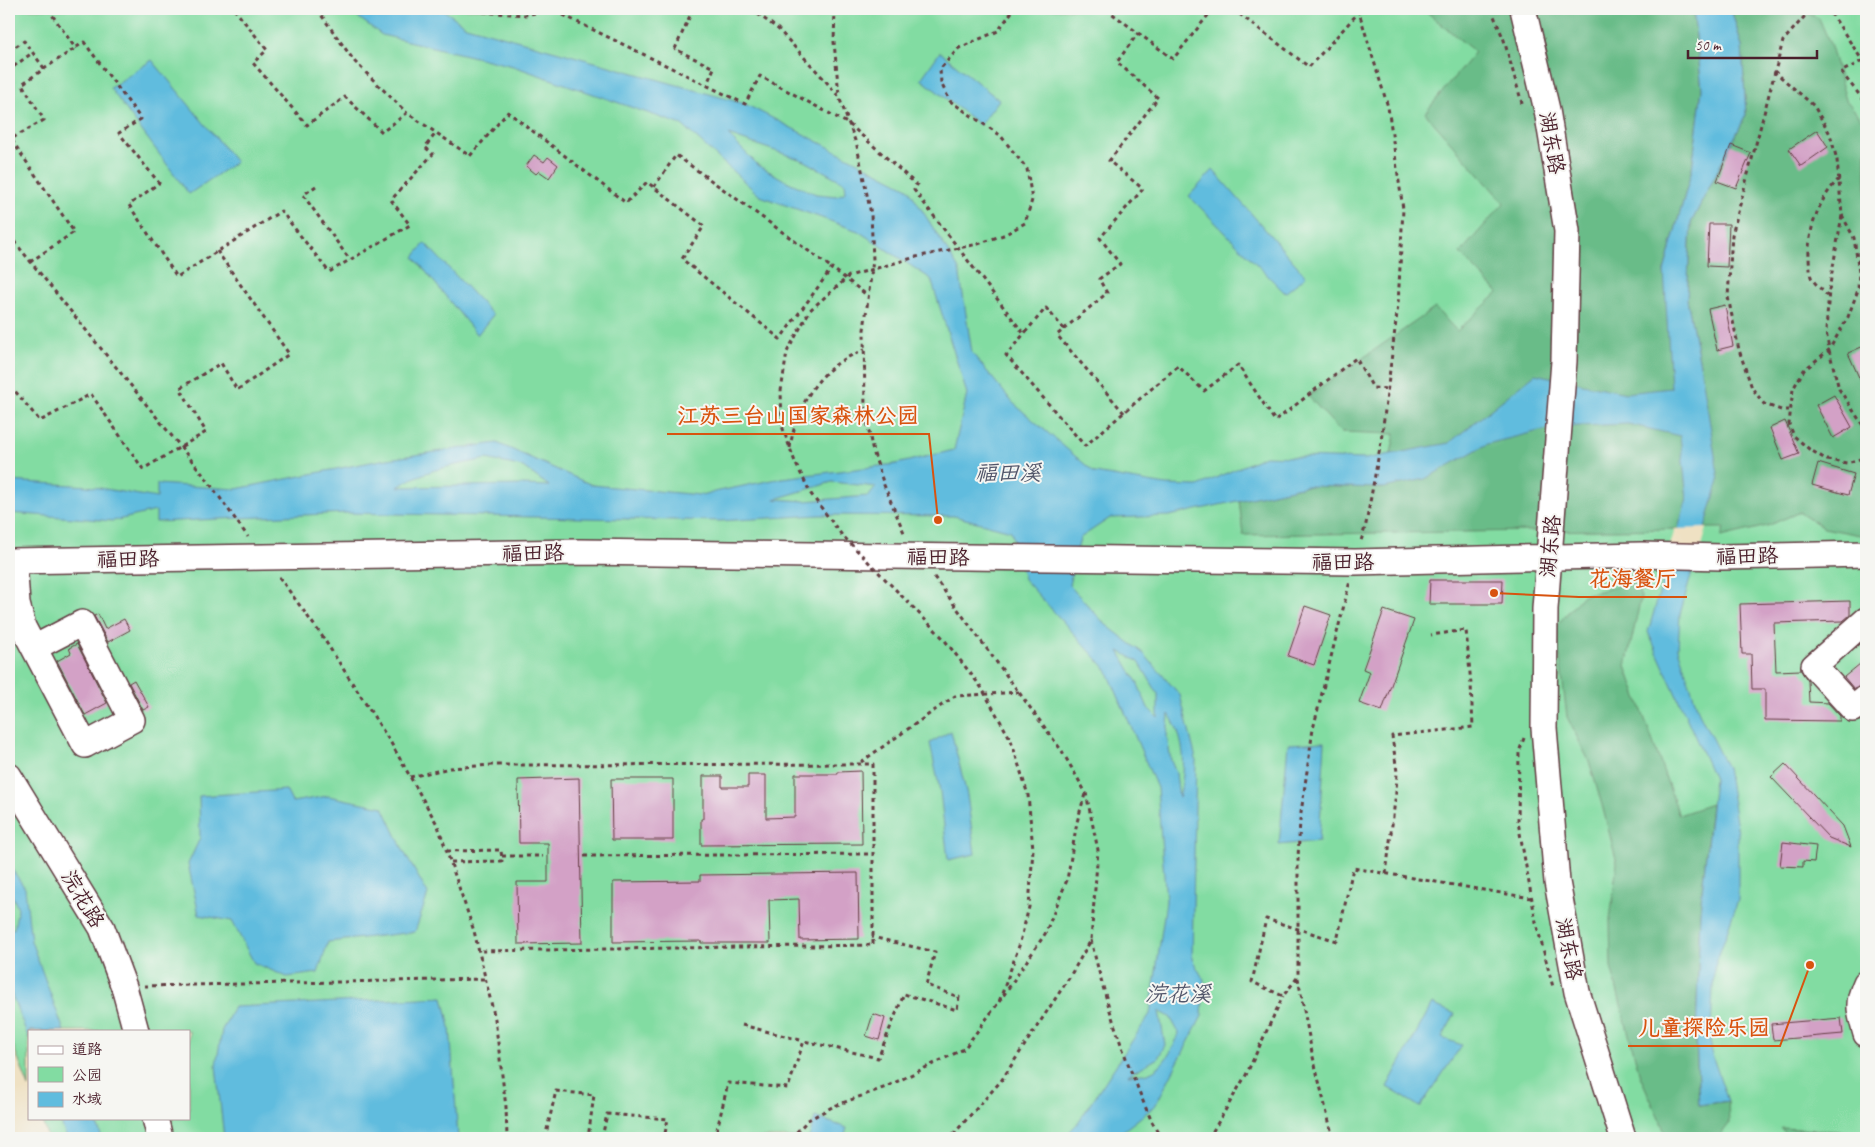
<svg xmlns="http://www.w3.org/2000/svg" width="1875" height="1147" viewBox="0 0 1875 1147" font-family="Caveat,'LXGW WenKai TC',sans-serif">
<rect width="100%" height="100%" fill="#f6f6f2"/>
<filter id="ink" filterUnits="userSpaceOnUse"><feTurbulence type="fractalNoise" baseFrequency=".02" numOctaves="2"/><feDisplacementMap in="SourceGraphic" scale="10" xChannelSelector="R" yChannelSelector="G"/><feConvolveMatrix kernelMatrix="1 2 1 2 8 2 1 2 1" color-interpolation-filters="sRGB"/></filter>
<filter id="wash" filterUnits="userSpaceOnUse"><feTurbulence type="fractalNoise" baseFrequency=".0096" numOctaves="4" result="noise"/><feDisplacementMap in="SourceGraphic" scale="20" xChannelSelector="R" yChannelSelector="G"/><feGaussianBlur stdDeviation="1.12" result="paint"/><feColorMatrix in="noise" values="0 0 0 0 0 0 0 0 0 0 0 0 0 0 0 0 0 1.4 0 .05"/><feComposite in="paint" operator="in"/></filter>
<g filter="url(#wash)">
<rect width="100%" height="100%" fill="#efe1c3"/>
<path fill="#82dca2" stroke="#667e66" d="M9 9H1866V1138H48L41 1118H189V1031H29V1087L9 1035Z"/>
<path fill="#69bc88" stroke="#5a6e5a" d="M1423 9H1693L1702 89 1692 169 1664 271 1687 498 1681 529 1243 535 1239 500 1305 486 1384 488 1395 434 1341 432 1308 396 1435 308 1457 331 1498 293 1460 253 1504 203 1425 113 1475 52Z
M1731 9H1796L1819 18 1831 46 1846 100 1866 124V534L1860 535 1824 528 1800 512 1767 526 1721 537 1724 528H1701L1702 375 1687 299 1691 223 1746 115 1742 46Z
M1635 582 1641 597 1626 666 1679 815 1711 804 1700 911 1696 1037 1699 1105 1728 1101 1729 1124 1718 1138H1668L1640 1076 1611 967 1610 920 1617 863 1602 805 1589 761 1567 717 1556 626 1583 595Z
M1781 1128 1859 1132 1864 1138H1789Z"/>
<path fill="#60bcde" stroke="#556e84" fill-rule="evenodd" d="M347 9H442L466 26 745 104 908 188 959 269 972 353 1013 403 1095 473 1166 485 1198 486 1265 456 1365 459 1449 443 1535 374 1626 393 1671 388 1664 271 1692 169 1702 89 1693 9H1731L1742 46 1746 115 1691 223 1687 299 1702 375 1719 480 1680 614 1678 648 1699 713 1727 768 1738 833V900L1714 969 1710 1049 1728 1101 1699 1105 1696 1037 1700 911 1714 779 1648 632 1687 498 1680 436 1628 424 1555 427 1487 444 1425 479 1384 488 1305 486 1169 516 1110 518 1080 538 1069 585 1105 624 1144 654 1180 695 1196 759 1192 959 1204 980 1202 1016 1155 1106 1114 1138H1063L1077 1124 1150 1014 1166 901 1157 788 1107 670 1024 579 1011 531 954 516 820 515 720 521 347 513 156 522V511L113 521 9 513V481L88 486 157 498V484L236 489 381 460 497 443 592 485 700 495 782 478 896 464 954 450 967 394 931 279 858 231 760 196 682 125 513 66 382 35ZM728 135 805 161 845 183 846 192 837 196 816 194 786 181 758 165ZM487 459 523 467 549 486 523 485 398 487C424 469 457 465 487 459ZM832 482 876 487 869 496 805 501 775 499ZM1119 651 1139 662 1158 694V718L1148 708 1137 682ZM1169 714C1186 741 1186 767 1179 798L1176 773 1171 761 1167 737ZM1159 1011 1170 1017 1179 1033C1174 1048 1164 1067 1148 1073 1142 1075 1134 1074 1128 1075L1158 1058 1165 1045Z
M940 52 999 100 980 125 921 79Z
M152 60 236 162 189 194 110 88Z
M1213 170 1306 276 1285 293 1189 196Z
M425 243 493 315 477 335 414 257Z
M951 731 967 795 975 854 948 860 940 791 930 743Z
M1325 742 1319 841 1279 845 1288 744Z
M286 790 292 802 328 796 383 807 404 852 428 894 415 932 328 942 318 973 287 977 254 963 232 921 199 915 188 864 200 838 199 796Z
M9 865 25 888 31 941 64 1031H29V1039L9 988V928L14 929 18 908 9 889Z
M443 997 450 1027 458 1138H224L216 1066 222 1030 234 1007Z
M1432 1004 1455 1014 1442 1038 1462 1045 1420 1107 1387 1087Z
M815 1117 847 1128 844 1138H809Z
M59 1118H95L102 1138H67Z"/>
<path fill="#efe1c3" d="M1707 528 1696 566H1664L1675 529Z"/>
<g id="blocks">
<path fill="#d3a1c6" d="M1817 130 1828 147 1801 166 1789 149Z
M1731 145 1751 153 1736 188 1717 181Z
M534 155 544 162 548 157 558 165 549 178 539 171 536 174 526 166Z
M1709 224H1729L1727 267 1707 266Z
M1725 305 1733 346 1717 350 1708 309Z
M1866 345V393L1848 353Z
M1834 395 1852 427 1833 438 1816 405Z
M1785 421 1799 454 1783 460 1770 428Z
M1818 463 1854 474 1848 495 1812 485Z
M1430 580H1503L1502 604H1429Z
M1850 601V615L1843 621 1774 623 1776 671 1801 670 1808 681 1809 702 1828 703 1840 716V721L1765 720V689H1752L1751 654H1742L1740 604Z
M1305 606 1331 615 1314 665 1288 656Z
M1384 610 1414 620 1382 711 1359 703 1370 672 1363 669Z
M98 614 105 629 124 619 130 630 108 642 94 616Z
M77 644 107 703 85 715 57 661 71 653 69 648Z
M1860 664 1866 671V684L1854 689 1844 677Z
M134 680 149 707 143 710 129 683Z
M1785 764 1843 826 1851 847 1829 838 1771 777Z
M861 771 862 844 701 845V819H703V776H722V787H748V775H766V818L795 817V774H838V772Z
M579 778 582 943 518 944 517 882H548V843H519L518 780Z
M611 779H673V840H612Z
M1783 842 1816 846 1814 862 1803 861V867L1780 866Z
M858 873 859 939 800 940 799 899 769 900 770 943H701V941L613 942V882L700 881V875Z
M873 1014 885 1018 879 1040 866 1036Z
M1841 1018 1843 1034 1773 1040 1771 1024Z"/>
</g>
</g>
<g filter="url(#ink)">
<use href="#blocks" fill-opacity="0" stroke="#633c42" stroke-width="1"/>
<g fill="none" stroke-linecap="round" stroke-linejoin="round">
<defs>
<path id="minor" d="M1523 9 1547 110 1567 231 1564 361 1545 609 1544 728 1557 882 1577 992 1623 1138
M9 561 579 552 1355 562 1641 555 1722 557 1866 554
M14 561 17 604 23 627 85 745 132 720 82 623 34 648
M1866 620 1814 666 1853 709 1866 698
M9 776 102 928 124 987 136 1031
M1866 983C1856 1005 1860 1012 1866 1034
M155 1118 160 1138"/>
</defs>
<use href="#minor" stroke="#633c42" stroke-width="28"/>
<path stroke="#633c42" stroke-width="3" stroke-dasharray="4 4" stroke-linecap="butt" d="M48 9 76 49
M187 9 189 11 192 9
M234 9 267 50 253 63 307 125 345 97 382 132 407 113 470 156 508 112 626 203 647 182 704 226 682 259 780 339 832 268 868 296
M317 9 355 62 407 113
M476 9 482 12 525 15 554 9
M693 9 675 49 714 68 707 84
M751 9 778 29 824 79 839 97 857 146 871 214 873 260 864 330 865 410 872 448 884 485 905 535
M835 9 834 42 839 95
M1106 9 1173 59 1213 9
M1233 9 1309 67 1359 12
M1358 9 1388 107 1403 209 1398 305 1381 442 1366 524 1361 541
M1491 9 1504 40 1523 107
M1824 9 1833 16 1866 66
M563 15 745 104 760 76 849 124 917 185 914 190 1024 334
M9 51 24 41 44 68
M9 61 13 67 32 53
M1862 61 1841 72 1866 103
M1774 71 1814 106 1830 134 1837 160 1842 215 1829 290 1826 331 1829 350 1839 389 1866 430
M316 186 303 195 350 260
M654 187 676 155 832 268
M1842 215 1854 238 1859 272 1858 290 1848 317 1829 350 1804 370 1793 389 1789 424 1794 436 1809 449 1827 460 1847 463 1866 457
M9 235 205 477 248 537
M30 262 74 232 11 139 44 120 22 84 84 42 141 119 119 133 159 183 129 205 177 277 281 211 329 272 410 225 391 200 433 154 425 147 436 133
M1828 296C1823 291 1816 285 1812 279 1810 276 1810 271 1810 268 1805 236 1817 200 1840 178
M1064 329 1046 308 1006 355 1085 446 1178 366 1204 391 1238 365 1275 421 1356 358 1373 388 1388 389
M9 395 15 391 40 421 91 394 143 469 206 432 180 388 221 363 237 390 289 354 217 251
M1789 410H1781L1764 404 1752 388 1739 350 1728 297 1732 235 1783 41 1811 9
M1124 413 1057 335 1107 293 1099 279 1120 264 1100 238 1143 189 1109 161 1158 98 1117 62 1138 33
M790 448C795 414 812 378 843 360 850 356 857 353 865 350
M279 577 322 636 391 743 438 826 474 931 495 1019 506 1107 507 1138
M934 577 1062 751 1086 793 1098 850 1091 940 1069 978 1001 1081 950 1138
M1524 738 1519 752 1518 822 1536 922 1553 987
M861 762 955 696 1019 692
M410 777 450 768 491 765 873 764V945L479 951
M447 851 501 850 502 861 450 862
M502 856H543
M584 856 873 854
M1386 874 1396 792 1397 772 1392 736 1473 727 1471 684 1466 630 1431 635
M1091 940C1103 990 1117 1038 1137 1086 1144 1104 1151 1122 1161 1138
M1297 978 1283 996 1252 982 1266 919 1337 941 1353 868 1531 898
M144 986 486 979
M999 1002 1045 934 1067 880 1077 822 1085 794
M742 1025 804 1041
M545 1138 556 1091 594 1095 588 1138
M602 1138 607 1114 668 1119 664 1138
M715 1138 728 1083 788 1088 804 1041 878 1058 904 994 957 1010 959 997 926 985 935 952 872 937
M1212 1138 1210 1136 1246 1075 1283 996
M1333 1138 1312 1053 1298 978V858L1300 820 1313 729 1350 581"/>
<use href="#minor" stroke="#fff" stroke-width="25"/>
<path stroke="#633c42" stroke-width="3" stroke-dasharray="4 4" stroke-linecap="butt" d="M791 1138 808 1120 834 1106 886 1087 964 1049 999 1002 1019 946 1029 907 1033 849 1028 795 1011 740 981 687 943 638 841 534 811 494 795 462 782 426 781 391 787 352 810 310 849 276 916 257 978 244 1006 234 1025 223 1032 200 1027 169 1000 135 950 101 941 83 940 69 959 48 998 31 1014 9"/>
</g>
</g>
<g text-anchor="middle" stroke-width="4" stroke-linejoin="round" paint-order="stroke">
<g font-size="21" fill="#4a1f2b" stroke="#f6f6f2">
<text transform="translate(1552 143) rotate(80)" y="7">湖东路</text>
<text transform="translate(1550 546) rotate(-85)" y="7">湖东路</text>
<text transform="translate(533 553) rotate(-1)" y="7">福田路</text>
<text transform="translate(1747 556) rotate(-1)" y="7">福田路</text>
<text transform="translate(938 557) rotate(1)" y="7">福田路</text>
<text transform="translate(128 559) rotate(-1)" y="7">福田路</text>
<text x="1343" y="569">福田路</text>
<text transform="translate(83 899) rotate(59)" y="7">浣花路</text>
<text transform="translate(1569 949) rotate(79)" y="7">湖东路</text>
</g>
<g font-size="22" font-style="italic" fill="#52566a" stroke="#f6f6f2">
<text x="1008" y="480">福田溪</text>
<text x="1178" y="1001">浣花溪</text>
</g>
</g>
<path fill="none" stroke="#d8530f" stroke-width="2" d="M938 520L929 434H667M1494 593L1579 597H1687M1810 965L1780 1046H1628"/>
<g fill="#d8530f" stroke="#f6f6f2" stroke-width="2">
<circle cx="938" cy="520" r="5"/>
<circle cx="1494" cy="593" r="5"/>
<circle cx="1810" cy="965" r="5"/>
</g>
<g font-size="22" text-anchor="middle" font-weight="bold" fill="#d8530f" stroke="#f6f6f2" stroke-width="4" stroke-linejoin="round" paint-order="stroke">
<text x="798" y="423">江苏三台山国家森林公园</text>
<text x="1633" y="586">花海餐厅</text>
<text x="1704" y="1035">儿童探险乐园</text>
</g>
<rect width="1875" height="1147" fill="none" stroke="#f6f6f2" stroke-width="30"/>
<rect x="28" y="1030" width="162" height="90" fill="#f6f6f2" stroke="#b1a0a2"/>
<rect x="38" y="1046" width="25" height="8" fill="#ffffff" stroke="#b1a0a2"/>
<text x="72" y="1054" font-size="15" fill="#4a1f2b">道路</text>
<rect x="38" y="1067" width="25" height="15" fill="#82dca2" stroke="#b1a0a2"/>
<text x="72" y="1080" font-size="15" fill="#4a1f2b">公园</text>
<rect x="38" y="1092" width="25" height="15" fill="#60bcde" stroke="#b1a0a2"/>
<text x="72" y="1104" font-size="15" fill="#4a1f2b">水域</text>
<path d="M1688 50v8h129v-8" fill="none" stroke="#4a1f2b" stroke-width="2.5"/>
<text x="1695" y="50" font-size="15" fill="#4a1f2b" stroke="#f6f6f2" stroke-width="4" paint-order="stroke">50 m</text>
</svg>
